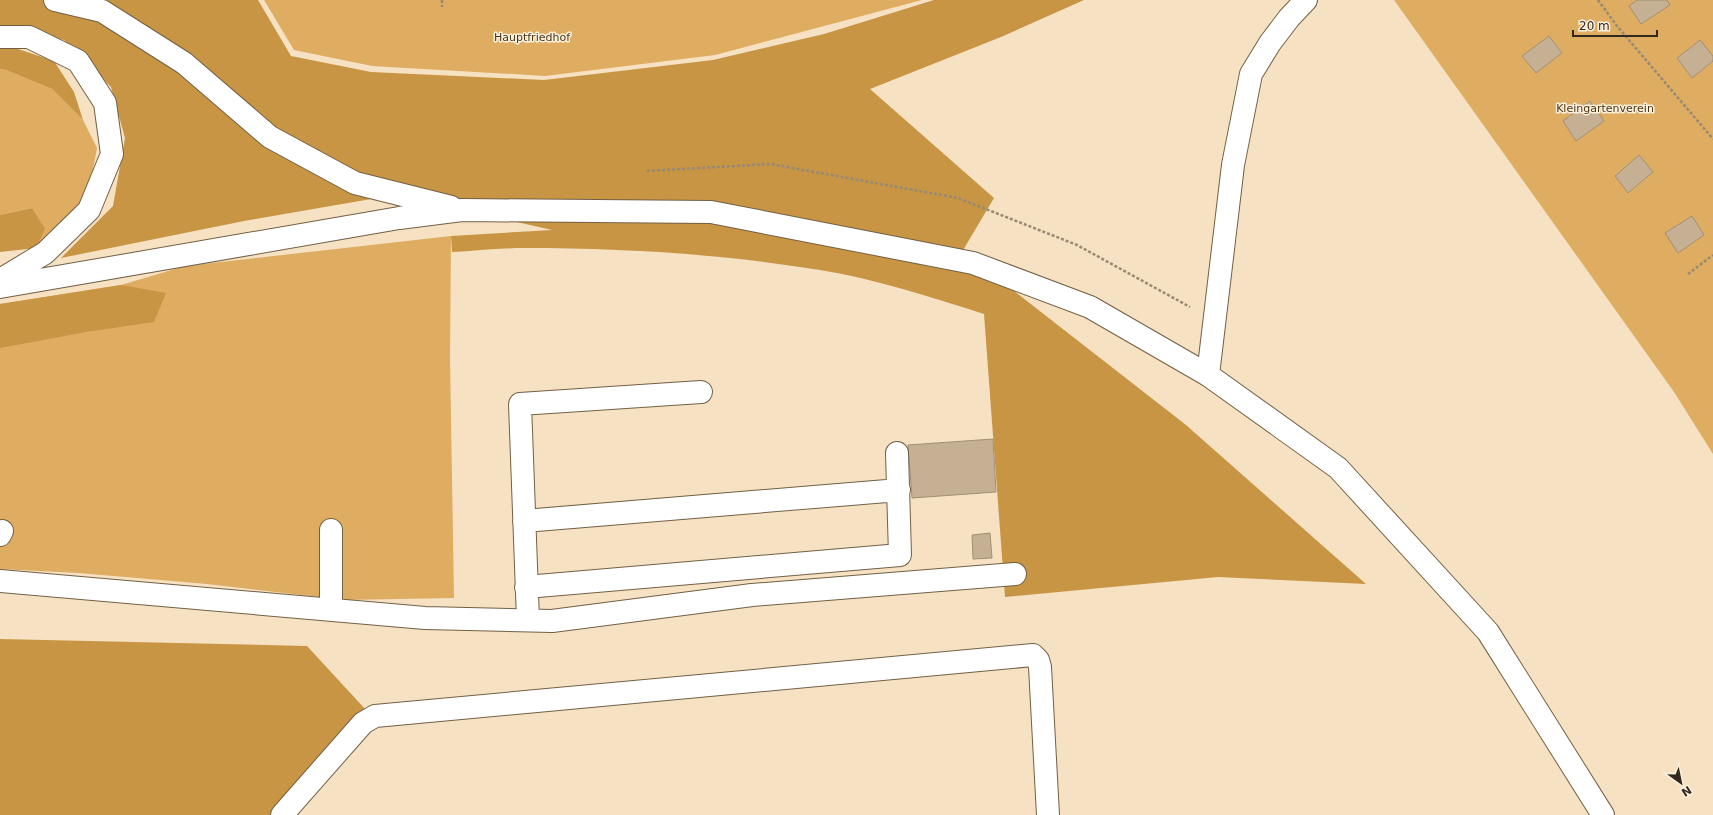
<svg xmlns="http://www.w3.org/2000/svg" width="1713" height="815" viewBox="0 0 1713 815" font-family="'DejaVu Sans',sans-serif">
<rect width="100%" height="100%" fill="#f6e1c3"/>
<path fill="#dead61" d="M264 0H922L715 55 545 76 372 66 294 50Z
M1394 0H1713V454L1674 392Z
M0 69 6 70 52 89 83 120 97 148 91 180 79 205 36 248 32 208 0 215Z
M451 236 450 358 454 598 344 600 207 584 78 573 0 569V304L121 285 185 266Z"/>
<path fill="#c89544" d="M0 0H258L291 56 371 72 544 80 713 60 824 34 934 0H1084L1001 37 870 89 994 198 956 262 1009 287 1186 425 1366 584 1218 577 1005 597 984 314C930 297 876 279 820 270 723 254 623 248 524 248 500 248 476 251 452 252L451 236 552 230 442 205 377 198 244 221 61 258 113 206 125 138 111 87 64 40 0 27Z
M6 45 54 61 74 92 83 120 52 89 6 70 0 69V46Z
M32 208 45 229 36 248 0 252V215Z
M121 285 166 293 154 322 86 332 0 348V304Z
M0 639 307 646 366 710 273 815H0Z"/>
<path fill="#c5b093" stroke="#a38f73" d="M1637 0H1667L1670 5 1641 24 1629 6Z
M1549 36 1562 53 1536 73 1522 56Z
M1700 40 1713 56V61L1692 78 1677 58Z
M1590 101 1604 121 1576 141 1563 121Z
M1639 155 1653 172 1628 193 1615 176Z
M1692 216 1704 235 1678 253 1665 233Z
M993 439 996 492 912 498 908 445Z
M990 533 992 558 973 559 972 535Z"/>
<g fill="none" stroke-linecap="round" stroke-linejoin="round">
<defs>
<path id="minor" d="M1208 375 1233 165 1251 74 1270 43 1289 18 1306 0
M524 521 899 490
M331 530V610
M0 535 2 531
M0 581 425 618 552 621 752 595 1015 574
M526 587 900 555 897 453
M528 620 520 404 701 392
M282 815 363 723 375 716 1033 655 1038 660 1040 667 1048 815"/>
<path id="major" d="M55 0 102 11 184 63 270 137 355 183 451 207
M0 37H29L78 61 105 103 112 154 89 210 45 253 0 280
M0 287 399 218 462 210 711 212 973 263 1090 307 1208 375 1338 468 1488 632 1603 815"/>
</defs>
<use href="#minor" stroke="#726045" stroke-width="24"/>
<use href="#major" stroke="#726045" stroke-width="24"/>
<path stroke="#988974" stroke-width="2.5" stroke-dasharray="3 2" stroke-linecap="butt" d="M442 0V7
M1598 0 1617 26 1713 139
M647 171 770 164 958 198 1077 245 1190 307
M1688 274 1713 255"/>
<use href="#minor" stroke="#fff" stroke-width="22"/>
<use href="#major" stroke="#fff" stroke-width="22"/>
</g>
<g text-anchor="middle" stroke-width="3" stroke-linejoin="round" paint-order="stroke">
<g font-size="11" fill="#4a3512" stroke="#fdf0de">
<text x="532" y="41">Hauptfriedhof</text>
<text x="1605" y="112">Kleingartenverein</text>
</g>
</g>
<g transform="translate(1681 783) rotate(147)" stroke="#fdf0de" stroke-width="3" paint-order="stroke">
<path d="M0-3L7 15L0 10L-7 15Z" fill="#31291d"/>
<text y="-6" font-size="11" font-weight="bold" text-anchor="middle" fill="#31291d">N</text>
</g>
<path d="M1573 30v6h84v-6" fill="none" stroke="#31291d" stroke-width="2"/>
<text x="1579" y="30" font-size="12" fill="#31291d" stroke="#fdf0de" stroke-width="3" paint-order="stroke">20 m</text>
</svg>
